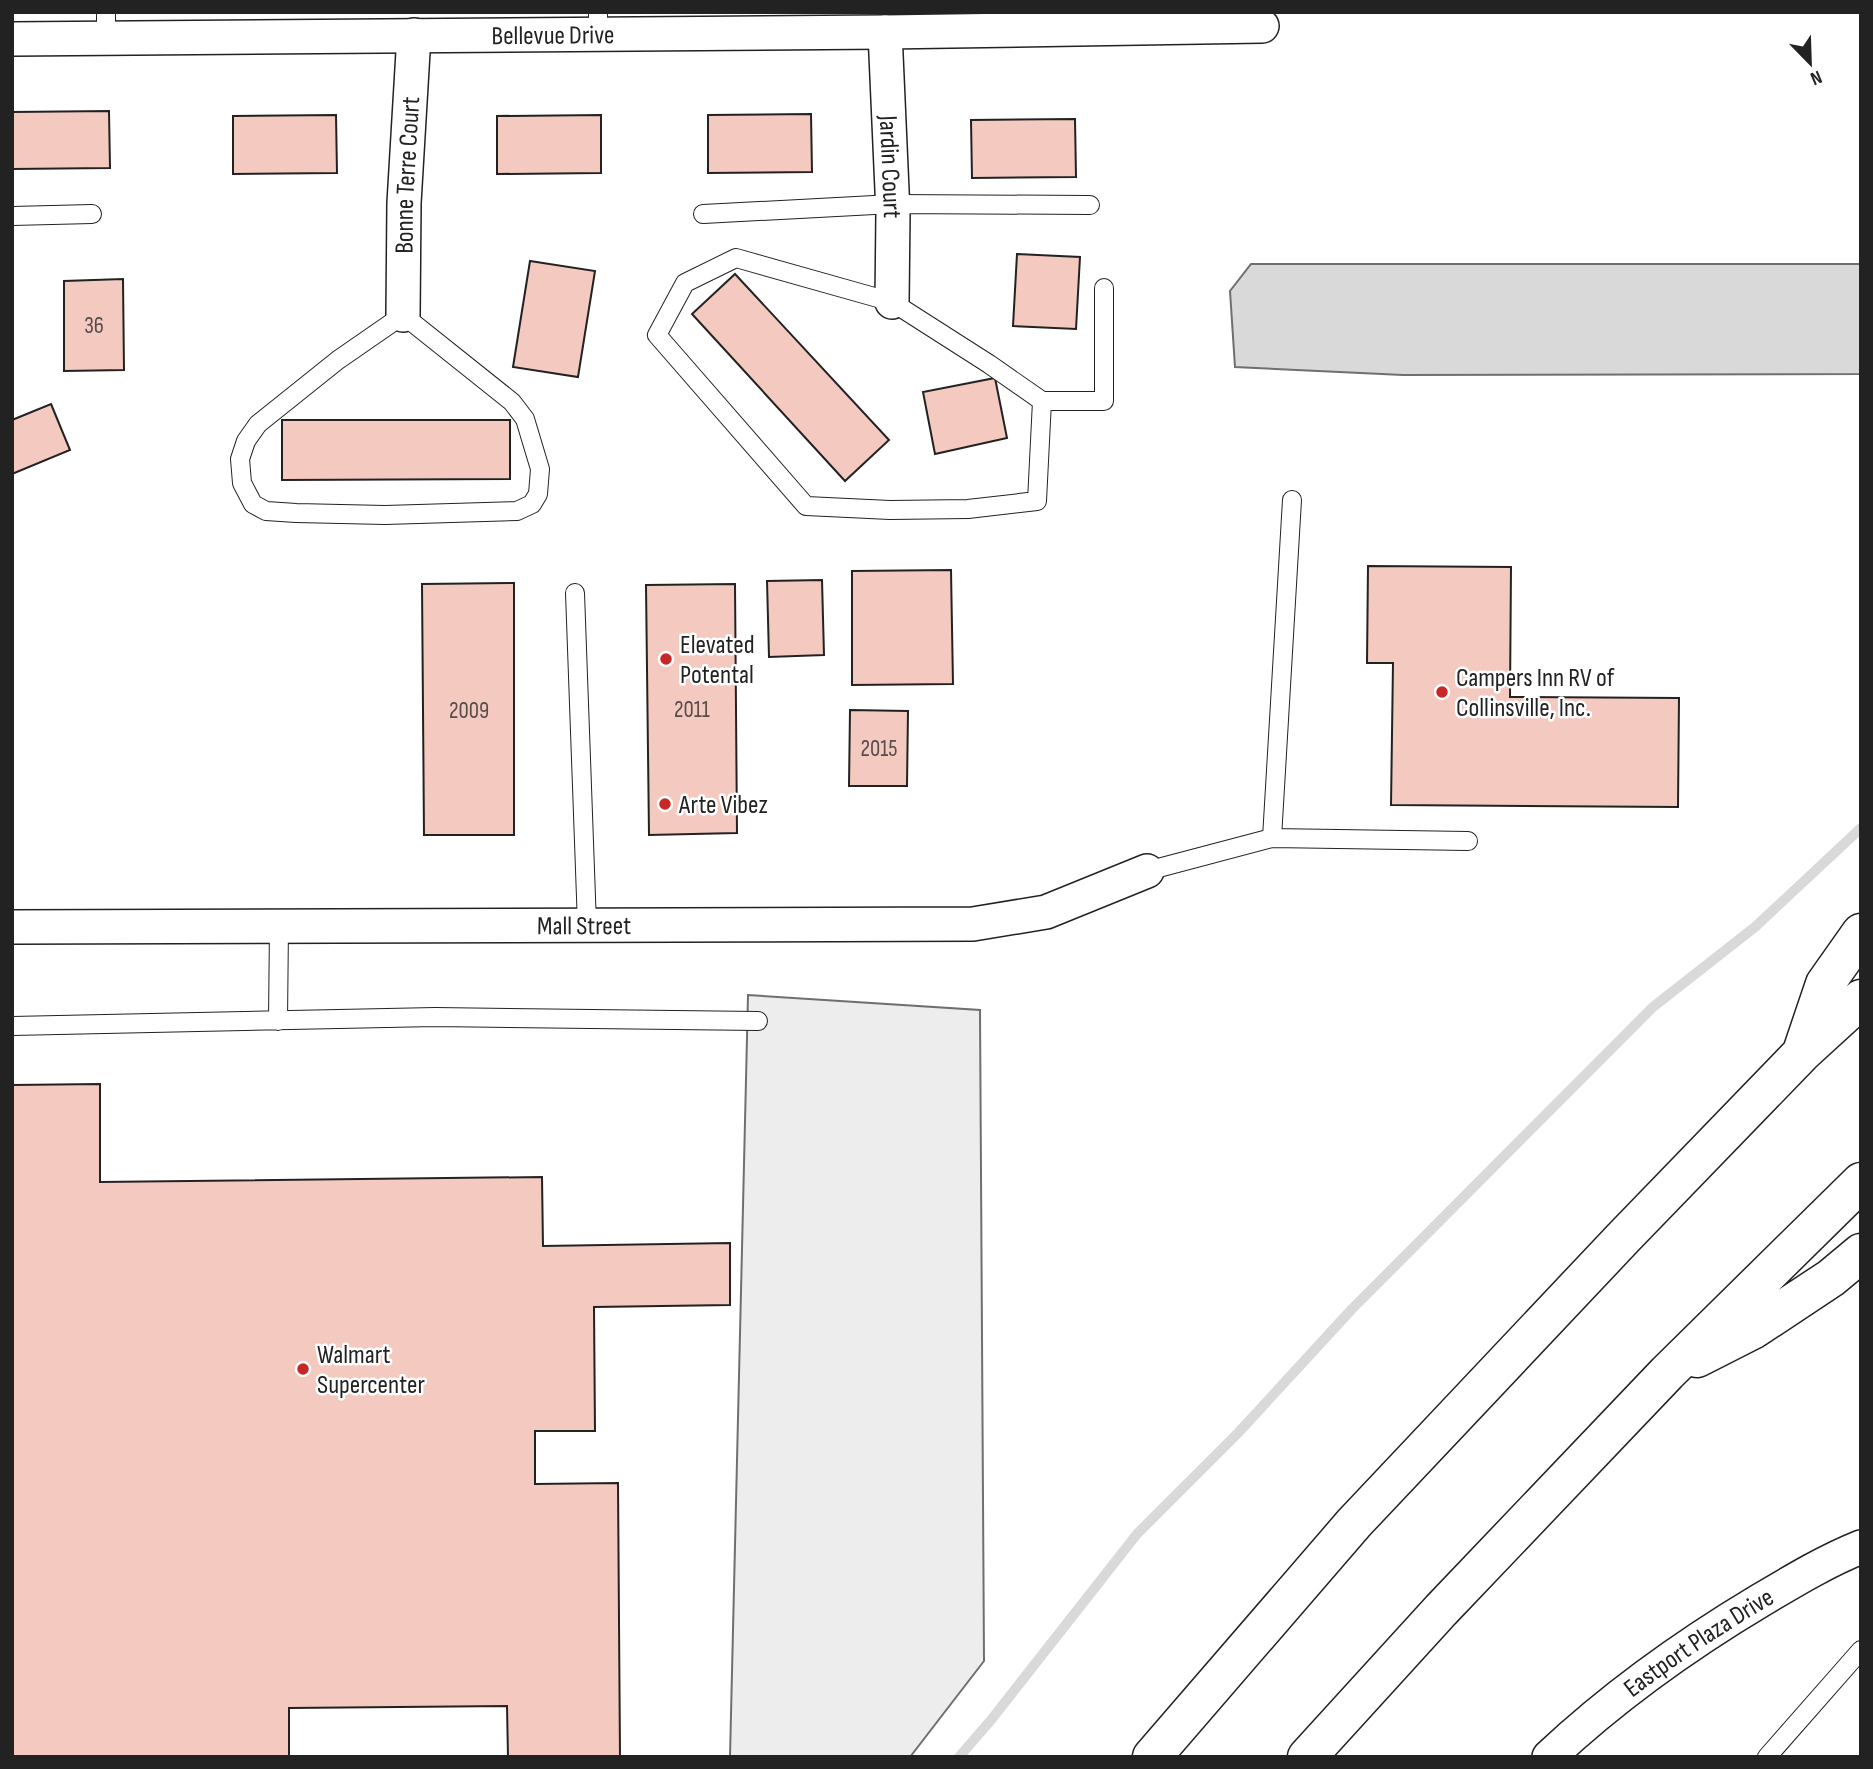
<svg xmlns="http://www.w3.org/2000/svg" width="1873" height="1769" viewBox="0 0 1873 1769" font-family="'Sofia Sans Condensed',sans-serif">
<rect width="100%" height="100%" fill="#fff"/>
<path fill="#ededed" stroke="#6f6f6f" stroke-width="2" d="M748 995 980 1010 984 1661 910 1757H730Z"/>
<path fill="#d9d9d9" stroke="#6f6f6f" stroke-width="2" d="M1251 264H1861V374L1403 375 1235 367 1230 291Z"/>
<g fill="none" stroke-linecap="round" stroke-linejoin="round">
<path stroke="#d9d9d9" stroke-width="10" d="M959 1757 991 1720 1137 1534 1238 1433 1352 1309 1653 1007 1755 927 1861 828"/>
</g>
<path fill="#f3c9c0" stroke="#222" stroke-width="2" d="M109 111 110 168 12 169V112Z
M811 114 812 172 708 173V115Z
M336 115 337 173 233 174V116Z
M601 115V173L497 174V116Z
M1075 119 1076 177 972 178 971 120Z
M1017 254 1080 257 1076 329 1013 326Z
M530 261 595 271 578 377 513 367Z
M735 274 889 440 845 481 692 314Z
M123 279 124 370 64 371V281Z
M995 378 1007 438 935 454 923 392Z
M51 404 70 450 12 474V420Z
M282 420H510V479L282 480Z
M1368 566 1511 567 1510 697 1679 698 1678 807 1391 805 1393 663H1367Z
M951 570 953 684 852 685V571Z
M822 580 824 655 769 657 767 581Z
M514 583V835H424L422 584Z
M735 584 737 833 649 835 646 585Z
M850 710 908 711 907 786H849Z
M100 1084V1182L542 1177 543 1246 730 1243V1305L594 1307 595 1431H535V1484L618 1483 620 1757H508L507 1706 289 1708V1757H12V1085Z"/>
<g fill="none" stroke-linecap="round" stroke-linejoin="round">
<defs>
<path id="lane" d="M598 12V34
M106 38V12
M703 214 893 204 1090 205
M12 216 92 214
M736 258 892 302 989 364 1042 401 1037 501 968 509 890 510 806 506 657 335 685 283Z
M403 315 512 402 525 419 540 469 538 494 532 504 517 511 385 515 296 513 266 511 253 504 242 483 240 459 246 441 258 424 338 360Z
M1042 401H1104V288
M575 593 587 925
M1272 838 1292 500
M1147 871 1272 838 1468 841
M278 1021 279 926
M12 1026 435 1017 758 1021
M1767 1757 1861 1650"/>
<g id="street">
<path id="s1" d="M885 32 893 213 892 302"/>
<path id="s2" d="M12 39 885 32 1262 26"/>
<path id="s3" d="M403 315 404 203 414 35"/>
<path id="s4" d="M12 927 973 924 1046 912 1147 871"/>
<path id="s5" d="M1549 1757C1614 1696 1684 1646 1761 1600 1793 1581 1826 1561 1861 1547"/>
</g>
<path id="highway" d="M1803 1049 1825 984 1861 933
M1697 1358 1754 1329 1831 1278 1861 1253
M1152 1757 1354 1523 1623 1238 1802 1053 1861 999
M1307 1757 1441 1610 1667 1373 1861 1182"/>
</defs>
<use href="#lane" stroke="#222" stroke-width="20"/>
<use href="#street" stroke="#222" stroke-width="36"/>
<use href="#highway" stroke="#222" stroke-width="41"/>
<use href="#lane" stroke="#fff" stroke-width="18"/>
<use href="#street" stroke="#fff" stroke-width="33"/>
<use href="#highway" stroke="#fff" stroke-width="38"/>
</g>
<g fill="#c62828" stroke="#fff" stroke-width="2.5">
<circle cx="666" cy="659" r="7"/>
<circle cx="1442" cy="692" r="7"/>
<circle cx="665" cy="804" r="7"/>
<circle cx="303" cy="1369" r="7"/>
</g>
<g text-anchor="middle" stroke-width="5" stroke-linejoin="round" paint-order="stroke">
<g font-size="23" fill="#564c4a">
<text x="94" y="333">36</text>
<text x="692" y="717">2011</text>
<text x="469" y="718">2009</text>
<text x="879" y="756">2015</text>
</g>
<g font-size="26" fill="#222" stroke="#fff">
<text dy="9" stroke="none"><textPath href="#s2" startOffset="541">Bellevue Drive</textPath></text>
<text dy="9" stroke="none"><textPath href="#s1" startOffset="135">Jardin Court</textPath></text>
<text dy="9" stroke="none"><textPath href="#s3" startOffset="140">Bonne Terre Court</textPath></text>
<text dy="9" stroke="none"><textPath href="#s4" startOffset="572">Mall Street</textPath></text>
<text dy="9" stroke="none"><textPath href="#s5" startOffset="189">Eastport Plaza Drive</textPath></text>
</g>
<g font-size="26" fill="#222" stroke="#fff" text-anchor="start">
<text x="680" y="653">Elevated<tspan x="680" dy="30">Potental</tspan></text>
<text x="1456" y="686">Campers Inn RV of<tspan x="1456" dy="30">Collinsville, Inc.</tspan></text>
<text x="679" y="813">Arte Vibez</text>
<text x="317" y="1363">Walmart<tspan x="317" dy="30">Supercenter</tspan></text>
</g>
</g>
<rect width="1873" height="1769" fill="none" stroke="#222222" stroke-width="28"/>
<g transform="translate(1810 63) rotate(157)" stroke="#ffffff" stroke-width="5" paint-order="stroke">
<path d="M0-5L12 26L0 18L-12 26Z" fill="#222222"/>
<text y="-10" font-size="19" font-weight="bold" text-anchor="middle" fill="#222222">N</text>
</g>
</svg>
